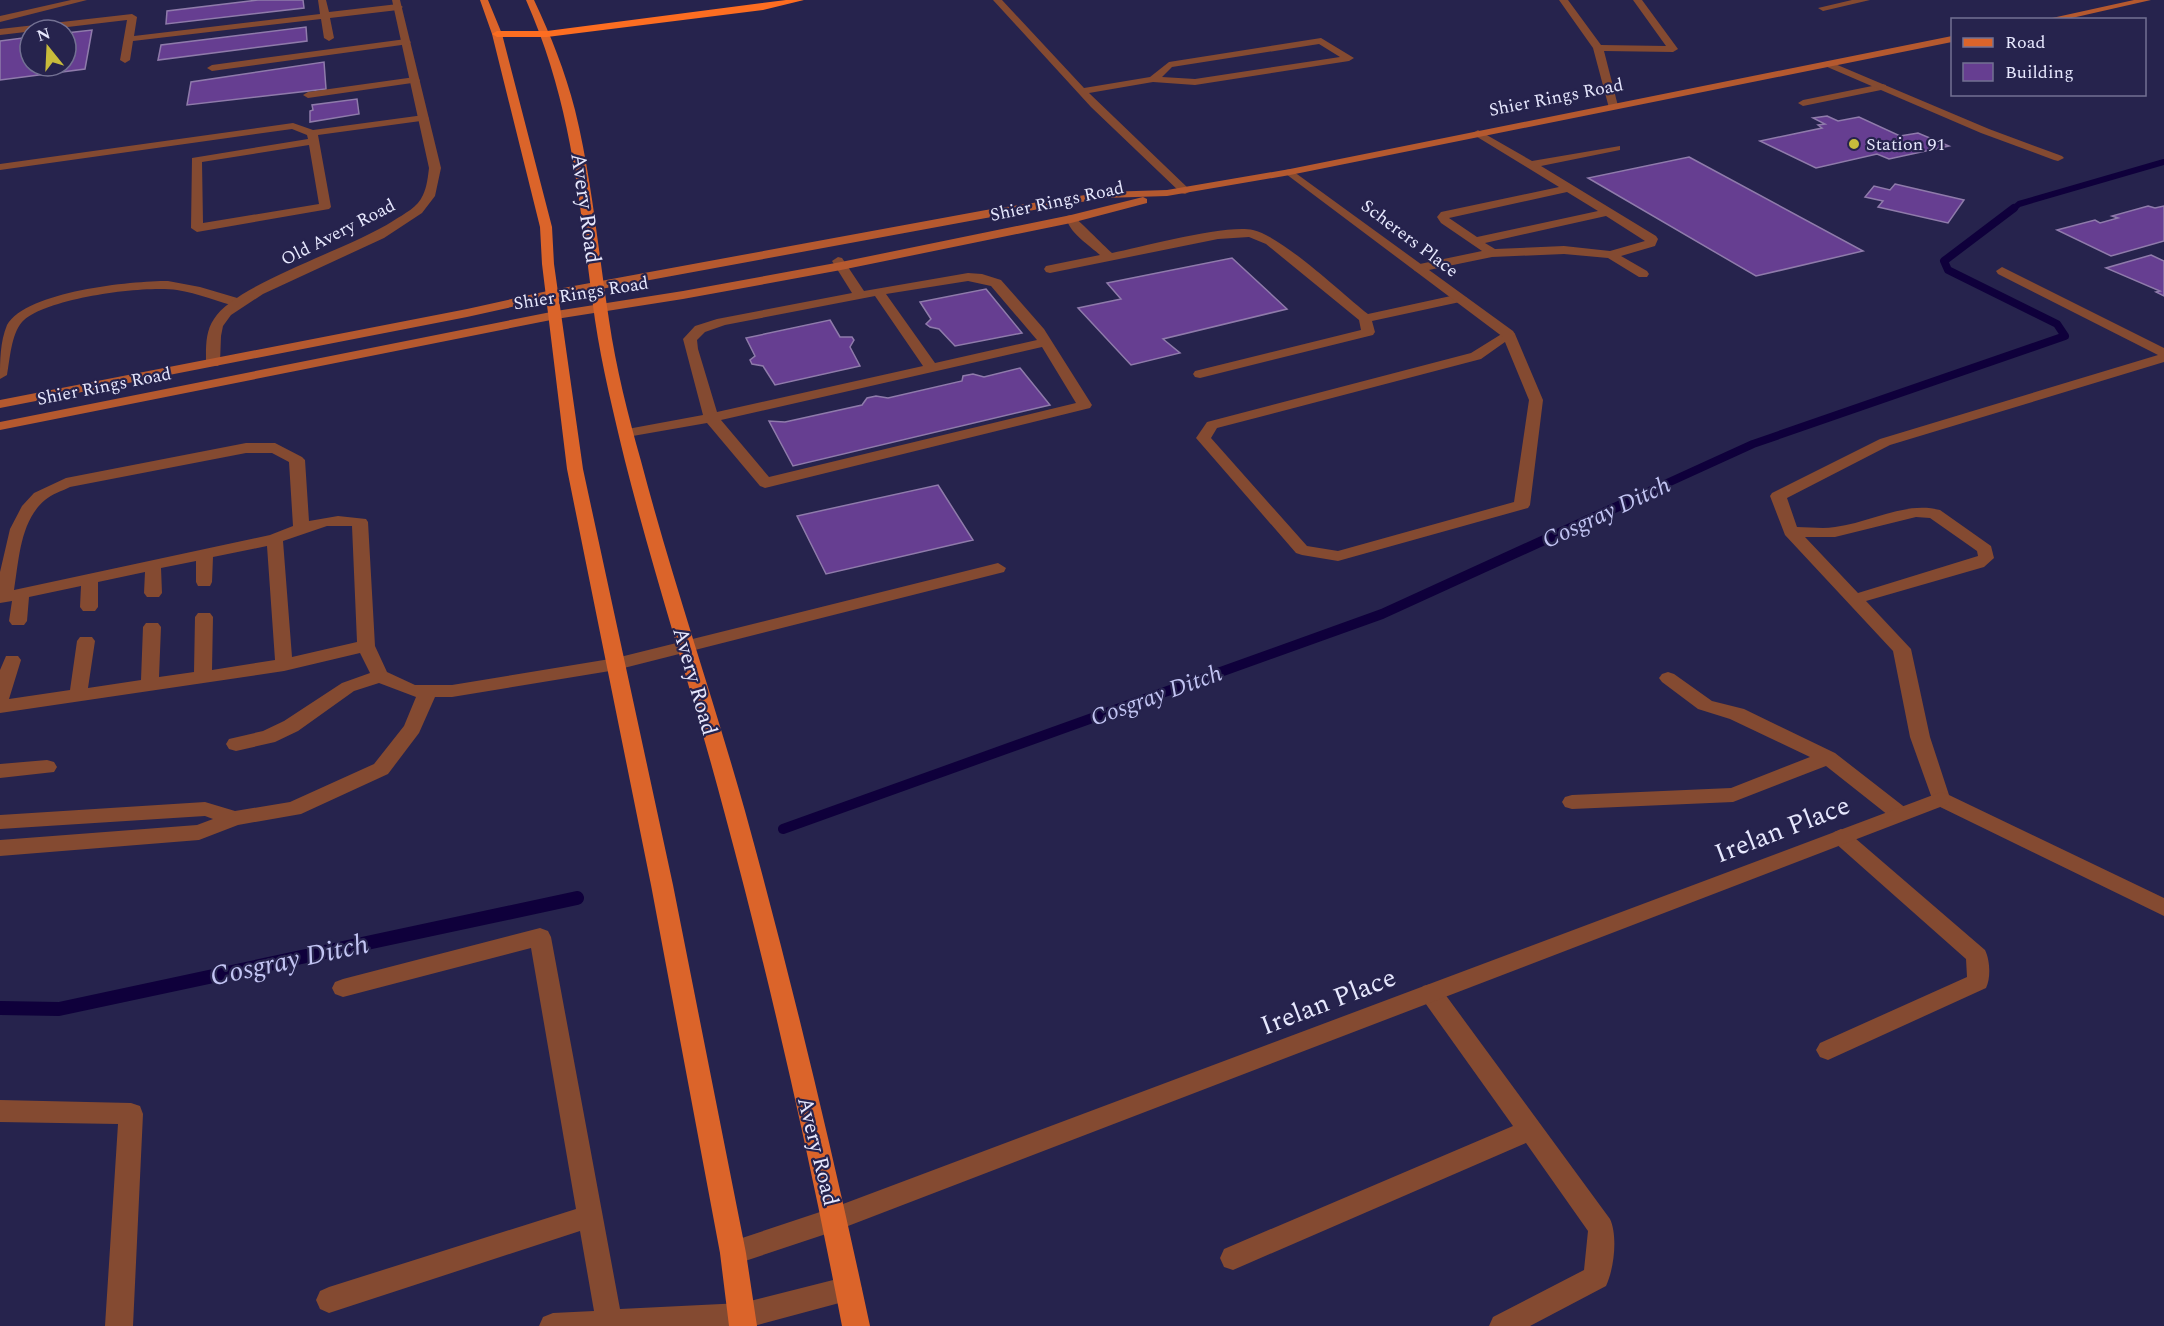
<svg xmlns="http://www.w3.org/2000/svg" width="2164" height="1326" viewBox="0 0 2164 1326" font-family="Spectral,serif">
<rect width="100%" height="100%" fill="#26234d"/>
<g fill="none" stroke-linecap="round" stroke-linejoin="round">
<path stroke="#0f003b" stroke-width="6" d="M2012 210 2019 204 2164 162"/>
<path stroke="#0f003b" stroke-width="8" d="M1663 485 1753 444 2065 336 2057 324 1948 270 1944 261 2014 208"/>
<path stroke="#0f003b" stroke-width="10" d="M783 829 1382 614 1667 484"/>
<path stroke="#0f003b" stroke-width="14" d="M0 1008 59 1009 577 898"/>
</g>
<path fill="#663e91" stroke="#8f7bab" stroke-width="1.5" d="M258 0H303L304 8 166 24 167 11Z
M306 27 307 41 158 60 161 45Z
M92 30 85 69 0 80V41L30 37V66H66V33Z
M324 62 326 89 187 105 191 82Z
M357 99 359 114 310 122V111L313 110 312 105Z
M1827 116 1838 121 1859 117 1900 136 1918 133 1949 146 1889 159 1877 154 1816 168 1760 141 1822 128 1818 125 1825 124 1813 118Z
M1689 157 1863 251 1756 276 1588 178Z
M1895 184 1964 200 1948 223 1878 207 1883 201 1865 197 1874 186 1890 190Z
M2148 206 2155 208 2164 206V241L2111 256 2057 230 2095 220 2100 223 2118 218 2112 216Z
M2151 255 2164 261V296L2156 292 2160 291 2106 268Z
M1232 258 1287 309 1163 339 1180 353 1131 365 1078 308 1121 299 1107 283Z
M986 289 1022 333 955 346 939 329 930 327 926 324 931 319 920 302Z
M830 320 840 337H852L854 340 850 347 860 366 775 385 763 366 752 364 750 360 755 356 746 338Z
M1020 368 1050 405 793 466 769 421 785 422 862 405 867 398 876 396 888 398 962 381 963 376 973 374 984 377Z
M938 485 973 540 826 574 797 516Z"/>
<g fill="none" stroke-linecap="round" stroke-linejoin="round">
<path fill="#844a31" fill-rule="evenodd" d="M71 0H87L0 22V16Z
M318 0H326L329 12 398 4 403 7 398 10 330 18 334 38 329 41 324 38 321 19 133 41 130 60 125 63 120 60 127 20 0 35V29L132 14 137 17 134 36 320 14Z
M993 0H1002L1084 88 1150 77 1169 62 1321 38 1354 58 1349 61 1195 85 1153 82 1089 93 1189 189 1191 191 1185 194 1181 193 1091 107ZM1319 44 1340 57 1195 79 1162 77 1172 67Z
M1559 0H1568L1601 45 1666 46 1633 0H1642L1678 49 1673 52 1604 51 1618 106 1609 108 1593 48Z
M1852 0H1870L1823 11 1818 8Z
M406 39 411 42 409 44 212 71 207 68 212 65Z
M415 77 420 80 419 82 308 98 303 95 308 92Z
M1882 84 1886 85V89L1803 106 1798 103 1803 100Z
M424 115 429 118 428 120 318 135 331 207 329 209 197 232 191 228 192 158 308 139 307 135 292 129 0 170V164L293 123 313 130ZM309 145 319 204 203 223 202 162Z
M1478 130 1532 161 1620 146V150L1541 166 1656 236 1658 239 1655 246 1621 256 1647 271 1649 274 1647 277H1639L1608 258 1564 254 1492 257 1419 272 1415 271 1413 268 1415 265 1482 251 1441 223 1437 217 1441 212 1559 187 1474 135 1473 133ZM1567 192 1598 211 1477 237 1449 218ZM1606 216 1645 241 1610 251 1564 246 1495 249 1485 243Z
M1071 215C1076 217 1104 246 1112 253 1142 247 1226 224 1253 230 1283 237 1341 293 1368 314L1460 294 1467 298 1460 302 1372 321 1375 332 1373 335 1200 378 1195 377 1193 374 1195 371 1361 330 1359 320 1266 244 1249 237 1218 239 1050 273 1046 272 1044 269 1046 266 1100 255C1090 246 1065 230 1067 216Z
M838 257 842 258 864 291 968 273 982 274 1001 280 1044 329 1092 405 1090 408 765 488 760 486 707 423 627 437 622 436 620 433 622 430 703 415 683 339 695 326 717 319 852 293 832 261ZM968 281 991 286 1037 340 935 363 886 294ZM875 296 923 366 717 412 698 349 697 340 705 332 725 325ZM1042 347 1076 403 769 477 721 420Z
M2002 267 2164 348V362L1890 445 1787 498 1797 527C1810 527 1823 529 1835 527 1869 523 1904 501 1940 510L1991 546 1994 558 1984 567 1866 601 1911 649 1930 737 1949 795 2164 898V916L1934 804 1910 737 1893 651 1785 535 1770 496 1772 493 1880 439 2158 355 1998 274 1996 271ZM1916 517 1930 518 1977 551 1978 556 1858 593 1805 537H1835Z
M168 281 200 287 244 300 246 303 239 307C218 302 198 293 177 290 145 285 44 298 22 322 11 335 10 359 7 375L0 379C0 361 0 342 7 325 27 291 131 281 168 281Z
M1508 330 1515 334 1543 400 1530 505 1528 508 1338 561 1302 555 1296 553 1196 438 1207 422 1471 353ZM1505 342 1529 400 1514 502 1338 551 1307 546 1211 438 1217 428 1481 359Z
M246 443H275L302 457 305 460 309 521 338 516 366 519 368 522 375 646 387 672 415 685H452L616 658 998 563 1006 568 1004 572 616 670 452 697H435L419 733 388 774 301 814 238 825 199 840 0 856V840L197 825 213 819 205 816 0 829V815L205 802 235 811 290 802 374 764 404 726 416 697 379 683 354 691 298 731 275 742 236 751 229 749 226 744 229 739 263 731 284 721 342 683 370 673 360 653 284 671 0 713V670L6 656H18L21 660 9 699 70 690 77 641 80 637H92L95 641 88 688 141 680 143 627 146 623H158L161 627 159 677 194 672 195 617 198 613H210L213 617 212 670 275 660 267 546 213 557 212 582 210 586H198L196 582V561L161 568 162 593 159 597H147L144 593 145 572 98 582V607L95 611H83L80 607 81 586 29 597 27 621 24 625H12L9 621 12 601 0 603V572L10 529 22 506 34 493 66 478ZM246 453H272L289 462 293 526 270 535 14 590C19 560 20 521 45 500 52 494 62 491 70 487ZM327 526H352L357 642 292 657 283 541Z
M1668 672 1674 674 1712 701 1744 709 1835 753 1907 809 1910 814 1907 819 1900 821 1893 819 1826 766 1733 802 1572 809 1565 807 1562 802 1565 797 1572 795 1731 788 1810 757 1730 719 1698 709 1662 682 1659 678 1662 674Z
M47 760 54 762 57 767 54 772 0 778V764Z
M1841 829 1848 832 1985 950C1990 960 1991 978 1986 988L1828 1060 1820 1057 1816 1050 1820 1043 1967 977 1966 959 1834 842 1831 837 1834 832Z
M540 928 548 931 551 937 620 1309 742 1303 849 1276 858 1280 862 1289 858 1298 754 1326H539L543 1317 553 1313 594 1311 580 1231 329 1313 320 1309 316 1300 320 1291 329 1287 576 1209 531 948 343 997 335 994 332 988 335 982 343 979Z
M1431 984 1439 986 1610 1219C1618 1236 1614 1269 1606 1286L1530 1326H1489L1493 1317 1584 1270 1588 1231 1526 1143 1233 1270 1224 1267 1220 1258 1224 1249 1513 1126 1423 1000 1420 993 1423 986Z
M0 1100 131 1103 140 1106 143 1114 133 1326H105L118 1124 0 1122Z"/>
<path fill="#844a31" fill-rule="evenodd" d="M392 0H400L441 168 435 196 422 213 384 238 263 294 231 315 223 326 221 336 220 363 218 366H208L206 363C206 348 205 332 214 319 235 284 352 248 393 221 404 214 418 207 423 195 427 187 428 176 429 168Z
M1828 61 1989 129 2062 156 2064 158 2058 161 2054 160 1981 133 1825 66 1823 64Z
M1290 169 1513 331 1515 334 1513 337H1503L1286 174V170Z
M1941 792 1948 794 1951 799 1948 804 835 1231 733 1265 724 1262 720 1253 724 1244 835 1207Z"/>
<path fill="#b5592f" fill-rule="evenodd" d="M2134 0H2151L2063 20H2043Z
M1952 36V42L1290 175 1167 196 1105 198 986 218 552 298 467 317 0 408V400L467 309 552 290 986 210 1105 192 1167 190 1290 169Z
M1143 197 1147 199V203L1071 223 841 270 683 299 556 319 0 430V422L556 311 683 291 841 262 1071 215Z"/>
<path fill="#db642a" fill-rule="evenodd" d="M480 0H488L502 34 552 227 554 264 583 469 673 885 746 1253 757 1326H729L720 1253 651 885 567 469 542 264 540 227 492 34Z
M526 0H534C551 36 565 71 575 110 592 179 598 250 609 320 616 368 628 415 641 461 672 579 712 694 745 811 792 981 833 1153 870 1326H842C809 1153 770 981 724 811 693 694 655 579 625 461 614 415 602 367 595 320 579 205 574 109 526 0Z"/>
<path fill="#fd6d21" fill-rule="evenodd" d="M786 0H804L763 10 547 37H497L492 34 497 31H547Z"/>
</g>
<circle fill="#c8bb3b" stroke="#26234d" stroke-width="2" cx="1854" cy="144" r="6"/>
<g text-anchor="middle" stroke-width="4.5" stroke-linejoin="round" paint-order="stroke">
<g font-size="18" fill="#e6e7fd" stroke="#26234d">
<text transform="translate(1556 97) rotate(-11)" y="6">Shier Rings Road</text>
<text transform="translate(1057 201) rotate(-12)" y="6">Shier Rings Road</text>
<text transform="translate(338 232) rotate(-27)" y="6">Old Avery Road</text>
<text transform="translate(1410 238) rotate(37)" y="6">Scherers Place</text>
<text transform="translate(581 293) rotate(-9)" y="6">Shier Rings Road</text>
<text transform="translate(104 386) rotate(-11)" y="6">Shier Rings Road</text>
</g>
<g font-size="18" fill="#e6e7fd" stroke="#26234d" text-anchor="start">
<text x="1866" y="150">Station 91</text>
</g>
<g font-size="22" fill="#e6e7fd" stroke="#26234d">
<text transform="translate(587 208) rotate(82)" y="8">Avery Road</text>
<text transform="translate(696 681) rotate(74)" y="8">Avery Road</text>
<text transform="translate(819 1151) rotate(76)" y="8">Avery Road</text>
</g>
<g font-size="24" font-style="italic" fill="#c2c4f3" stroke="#26234d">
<text transform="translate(1606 512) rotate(-25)" y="8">Cosgray Ditch</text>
<text transform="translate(1156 695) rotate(-20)" y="8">Cosgray Ditch</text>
</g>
<g font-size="27" fill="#e6e7fd" stroke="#26234d">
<text transform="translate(1782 829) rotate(-21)" y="9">Irelan Place</text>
<text transform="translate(1328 1001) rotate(-21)" y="9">Irelan Place</text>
</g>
<g font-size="28" font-style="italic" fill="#c2c4f3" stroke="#26234d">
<text transform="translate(289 959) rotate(-12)" y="10">Cosgray Ditch</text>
</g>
</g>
<rect x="1951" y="18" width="195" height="78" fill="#26234d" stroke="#737193" stroke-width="1.5"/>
<rect x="1963" y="38" width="30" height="9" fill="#db642a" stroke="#737193" stroke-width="1.5"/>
<text x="2005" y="48" font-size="18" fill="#e6e7fd">Road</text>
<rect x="1963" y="63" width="30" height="18" fill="#663e91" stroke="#737193" stroke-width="1.5"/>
<text x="2005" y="78" font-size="18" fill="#e6e7fd">Building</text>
<g transform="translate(48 48) rotate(342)"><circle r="28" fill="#26234d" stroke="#737193" stroke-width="1.5"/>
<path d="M0-4.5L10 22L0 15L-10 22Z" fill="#c8bb3b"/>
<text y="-9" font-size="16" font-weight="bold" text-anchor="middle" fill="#e6e7fd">N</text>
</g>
</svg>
